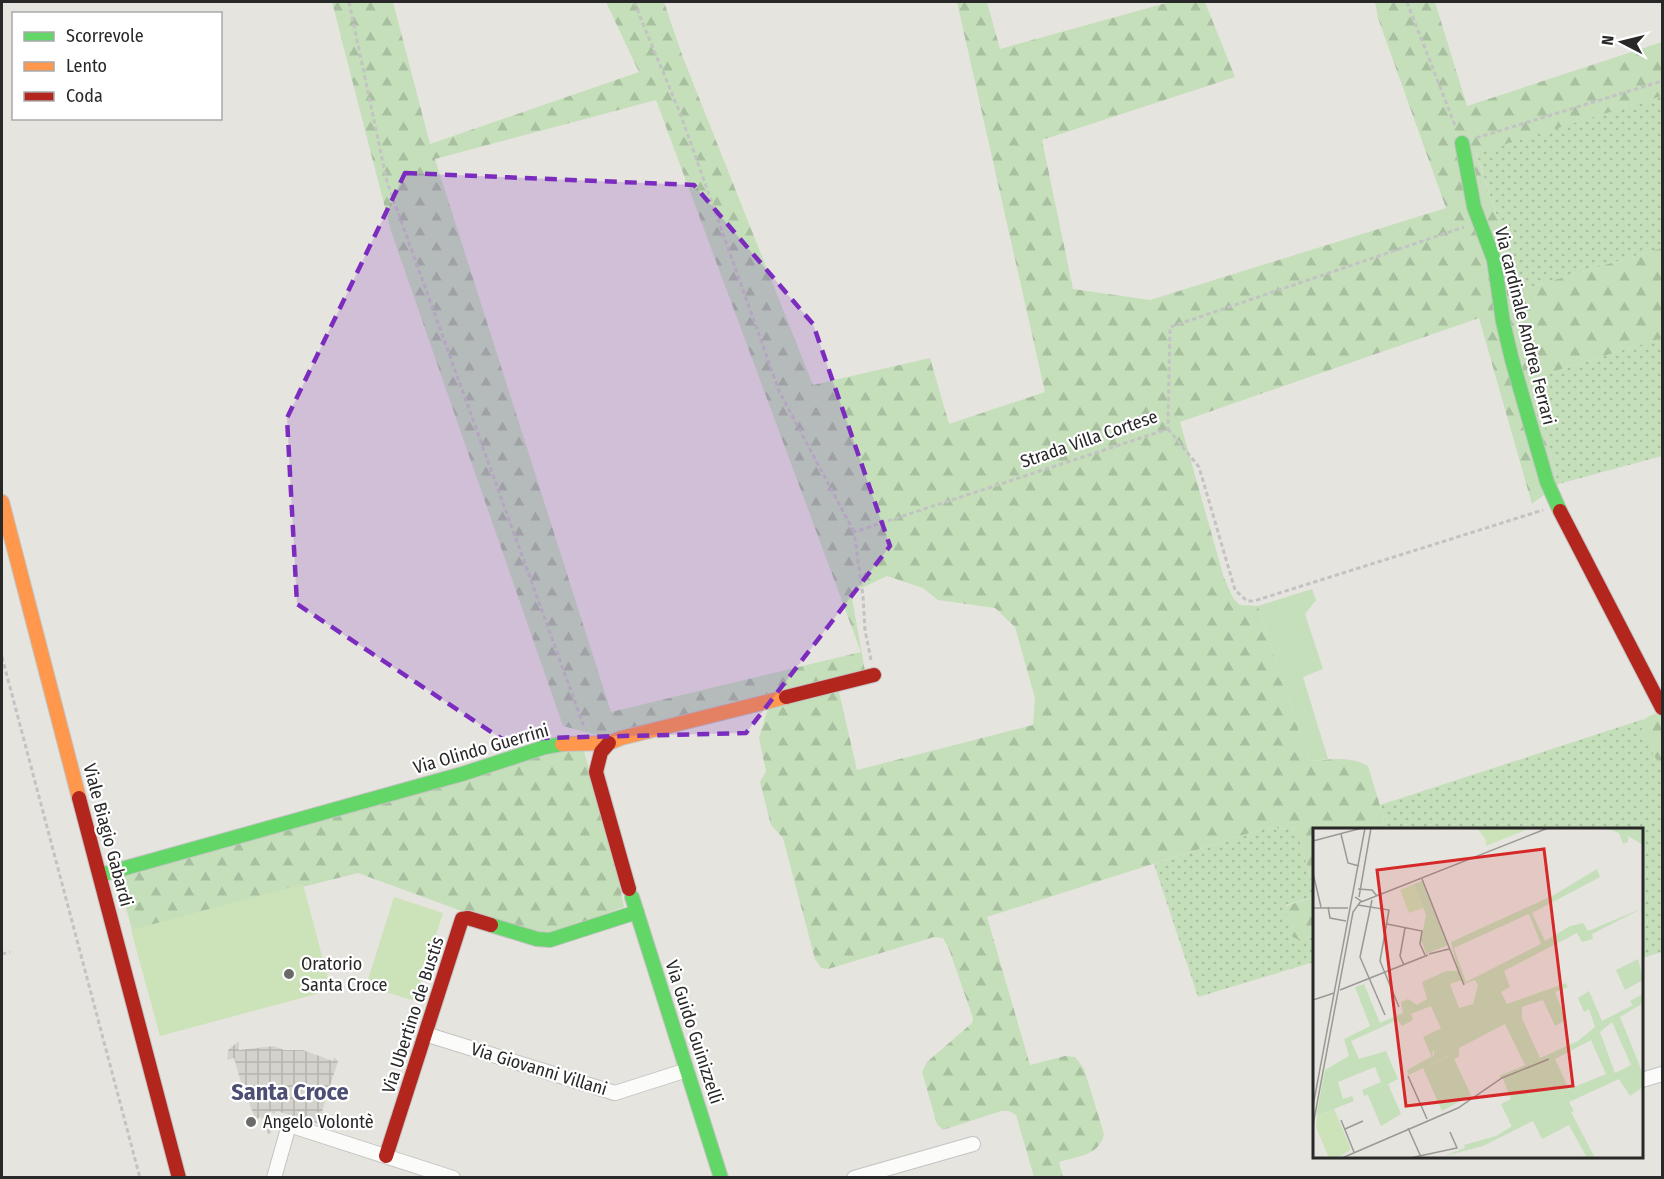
<svg xmlns="http://www.w3.org/2000/svg" width="1664" height="1179" viewBox="0 0 1664 1179" font-family="'Fira Sans Condensed',sans-serif">
<defs>
<pattern id="grass-dots" width="8" height="8" patternUnits="userSpaceOnUse" patternTransform="scale(1.5)"><rect width="8" height="8" fill="#c4dfba"/><path d="M2 2h.1M6 6h.1" fill="none" stroke="#a8bfa0" stroke-width="1.8" stroke-linecap="round"/></pattern>
<pattern id="forest-firs" width="22" height="20" patternUnits="userSpaceOnUse" patternTransform="scale(1.5)"><rect width="22" height="20" fill="#c4dfba"/><path d="M5 1l3.5 6h-7zM16 11l3.5 6h-7z" fill="#a8bfa0"/></pattern>
<pattern id="plaza-grid" width="8" height="8" patternUnits="userSpaceOnUse" patternTransform="scale(1.5)"><rect width="8" height="8" fill="#d4d2cc"/><path d="M0 4h8M4 0v8" fill="none" stroke="#b6b4af"/></pattern>
</defs>
<rect width="100%" height="100%" fill="#e6e4de"/>
<path fill="url(#grass-dots)" d="M1662 96V248L1521 290 1476 152Z
M1662 338V456L1558 484 1533 378Z
M1644 719 1642 725 1643 733 1662 769V952L1642 958V830H1378L1383 827 1384 819 1380 805Z
M1292 828 1297 831 1314 890V897L1286 905 1297 939 1314 937V962L1198 997 1154 864 1262 829Z"/>
<path fill="url(#forest-firs)" fill-rule="evenodd" d="M332 2H393L430 144 639 72 606 2H664L682 55 813 385 930 358 949 424 1045 392 957 2H987L1000 49 1170 2H1205L1235 77 1042 140 1073 289 1150 300 1446 208 1378 18 1375 2H1435L1467 106 1662 42V96L1476 153 1521 290 1662 248V338L1533 378 1558 484 1532 504 1479 318 1180 422 1224 578 1233 598 1240 605 1258 606 1309 761C1331 760 1348 755 1368 766L1384 819 1383 827 1378 830H1314V890L1297 831 1292 828 1262 829 987 917 1030 1065 1065 1056 1075 1057 1084 1069 1104 1134C1099 1156 1078 1156 1059 1162L1063 1177H1034L1016 1115 1009 1111H1001L943 1130 937 1124 922 1072 927 1062 972 1023 973 1018 949 949 943 938 934 937 828 969 821 968 815 959 783 838 771 825 760 782 766 771 759 738 771 699 604 737 563 726 391 231ZM656 100 861 652 611 712 435 159ZM887 576 923 588 938 600 995 608 1015 627 1035 698 1033 725 857 770 836 679 865 671 851 593Z
M1654 714H1660L1662 718V769C1657 759 1639 733 1642 723 1644 718 1650 716 1654 714Z
M558 748H583L624 890 621 893 624 907 542 937 527 935 358 873 132 930 117 874Z
M1314 897V937L1297 939 1291 936 1285 910 1286 906Z"/>
<path fill="#c4dfba" d="M1312 589 1316 600 1305 614 1323 669 1303 677 1328 759 1309 761 1258 606Z"/>
<path fill="#cce2b8" d="M303 884 331 990 160 1036 131 930Z
M394 897 443 913 415 1001 366 986Z"/>
<path fill="url(#plaza-grid)" d="M239 1041V1050L274 1046 284 1050H303L333 1061 334 1057 338 1061 318 1124 277 1111 274 1114 270 1111 263 1119 260 1117 256 1120 242 1086 234 1058 227 1060 228 1050Z"/>
<g fill="none" stroke-linecap="round" stroke-linejoin="round">
<defs>
<path id="street" d="M425 1034 615 1093 687 1070
M1642 1080 1662 1074
M274 1178 289 1125 453 1178
M854 1178 973 1144"/>
<path id="fast" d="M1462 143 1474 207 1494 260 1503 322 1512 360 1547 482 1560 511
M100 875 462 774 545 747 562 744
M632 897 721 1178
M491 925 537 939 550 940 637 912"/>
<path id="slow" d="M2 502 79 798
M562 744 609 743 621 738 786 697"/>
<path id="jam" d="M1560 511 1662 708
M786 697 874 675
M609 743 601 752 596 772 629 889
M79 798 179 1178
M386 1156 462 919 468 918 491 925"/>
</defs>
<use href="#street" stroke="#c4c3c3" stroke-width="16"/>
<use href="#fast" stroke="#c4c3c3" stroke-width="16"/>
<use href="#slow" stroke="#c4c3c3" stroke-width="16"/>
<use href="#jam" stroke="#c4c3c3" stroke-width="16"/>
<path stroke="#c4c3c3" stroke-width="3" stroke-dasharray="4.5 3" stroke-linecap="butt" d="M349 2 387 182 584 727
M634 2 680 113 779 391 854 532
M1407 2 1456 128
M1476 138 1662 81
M1168 429 1199 467 1235 590 1247 601H1254L1543 510
M2 657 140 1178
M871 660 865 630 863 596 854 532 1168 429 1170 327 1464 227
M2 954 10 952
M268 1114 269 1136"/>
<use href="#street" stroke="#fbfbfa" stroke-width="14"/>
<use href="#fast" stroke="#63d668" stroke-width="14"/>
<use href="#slow" stroke="#ff974d" stroke-width="14"/>
<use href="#jam" stroke="#b3261e" stroke-width="14"/>
</g>
<path fill="#7b2cbf" fill-opacity="0.2" stroke="#7b2cbf" stroke-width="4.5" stroke-dasharray="12 8" stroke-linejoin="round" d="M405 173 694 185 813 324 890 546 746 733 502 739 297 604 287 418Z"/>
<g fill="#6a6a68" stroke="#fff" stroke-width="2">
<circle cx="289" cy="974" r="6"/>
<circle cx="251" cy="1122" r="6"/>
</g>
<g text-anchor="middle" stroke-width="4.5" stroke-linejoin="round" paint-order="stroke">
<g font-size="18" fill="#282828" stroke="#fff">
<text transform="translate(1525 326) rotate(76)" y="6">Via cardinale Andrea Ferrari</text>
<text transform="translate(1089 439) rotate(-19)" y="6">Strada Villa Cortese</text>
<text transform="translate(481 749) rotate(-16)" y="6">Via Olindo Guerrini</text>
<text transform="translate(108 835) rotate(75)" y="6">Viale Biagio Gabardi</text>
<text transform="translate(413 1015) rotate(-72)" y="6">Via Ubertino de Bustis</text>
<text transform="translate(694 1032) rotate(72)" y="6">Via Guido Guinizzelli</text>
<text transform="translate(539 1069) rotate(17)" y="6">Via Giovanni Villani</text>
</g>
<g font-size="18" fill="#282828" stroke="#fff" text-anchor="start">
<text x="301" y="970">Oratorio<tspan x="301" dy="21">Santa Croce</tspan></text>
<text x="263" y="1128">Angelo Volontè</text>
</g>
<g font-size="24" font-weight="bold" fill="#4d4e74" stroke="#fff">
<text x="290" y="1100">Santa Croce</text>
</g>
</g>
<g transform="translate(1313 828)">
<rect width="330" height="330" fill="#e6e4de"/>
<path d="M276 163 289 193 282 199 276 181 271 184 265 170ZM129 200 136 219 127 224 120 222 119 229 110 209ZM136 228 141 231 158 267 129 283 110 240ZM235 234 250 267 199 299 188 276 198 271 190 251 204 245 215 268 225 263 217 242Z" fill="#c4dfba"/>
<path d="M293 0H330V17L315 8V14L310 16 306 5ZM284 41 287 49 219 85 232 113 257 98 270 95 275 103 330 80 279 106 280 111 269 114 264 105 191 143 197 159 188 164 194 176 253 155 255 159 242 164 253 192 242 198 230 172 209 179V190L227 230 265 213 289 193 320 177 317 173 330 166V175L307 189 330 246V259L317 268 306 251 256 274 261 283 258 284 282 330H274L256 297 229 311 220 293 170 318 131 328 152 320 151 317 183 308 250 267 235 234 217 242 226 263 214 268 204 246 190 251 186 248 212 237 192 196 146 220V229L138 232 135 228 96 247 94 242 121 227V221L127 224 136 219 118 178 98 186 100 192 89 198 84 192 38 213 46 231 73 223 85 251 51 268 49 262 68 254 62 239 25 254 30 271 39 268 41 273 3 288 12 242 36 228 31 211 57 198 42 159 51 156 67 195 90 185 88 174 95 171 104 177 114 171 109 154 133 143H145L138 114 241 67ZM216 86 228 116 153 154 141 120ZM149 152 151 156 162 152 165 157 160 176 146 180 137 156ZM299 194 318 237 302 245 287 204ZM278 212 293 246 256 261 242 231ZM109 53 135 117 113 126 108 112 113 87 101 56ZM325 131 330 152 312 162 303 142Z" fill="#c4dfba" fill-rule="evenodd"/>
<path d="M75 256 88 286 68 298 54 265Z" fill="#c4dfba"/>
<path d="M164 0H217L173 18V12ZM101 56 111 80 96 85 87 62ZM21 281 38 321 25 330H16L3 299 4 288Z" fill="#cce2b8"/>
<path fill="none" stroke="#9a9995" stroke-width="1.5" d="M28 6 35 35 46 38M0 13 49 0M0 45 8 79M109 51 151 157M45 61 59 62 64 68M46 69 58 0M59 72 47 129 72 187M48 74 235 0M45 77 76 82 67 133 86 179M15 79 17 90 33 93M0 80H35M74 96 109 103 107 116 112 127M116 126 136 121M91 137 87 128 92 100M27 162 115 127M0 172 21 165M95 248 114 291M0 278 52 0M28 292 41 324M0 297 40 84 48 73 42 69M95 300 108 329M32 301 50 293M29 330 145 280 189 250 236 231M97 330 144 320 137 304"/>
<path fill="#d62828" fill-opacity="0.15" stroke="#d62828" stroke-width="3" d="M231 21 260 258 93 278 64 42Z"/>
<rect width="330" height="330" fill="none" stroke="#282828" stroke-width="3"/>
</g>
<rect width="1664" height="1179" fill="none" stroke="#282828" stroke-width="6"/>
<rect x="12" y="12" width="210" height="108" fill="#ffffff" stroke="#a9a9a9" stroke-width="1.5"/>
<rect x="24" y="32" width="30" height="9" fill="#63d668" stroke="#a9a9a9" stroke-width="1.5"/>
<text x="66" y="42" font-size="18" fill="#282828">Scorrevole</text>
<rect x="24" y="62" width="30" height="9" fill="#ff974d" stroke="#a9a9a9" stroke-width="1.5"/>
<text x="66" y="72" font-size="18" fill="#282828">Lento</text>
<rect x="24" y="92" width="30" height="9" fill="#b3261e" stroke="#a9a9a9" stroke-width="1.5"/>
<text x="66" y="102" font-size="18" fill="#282828">Coda</text>
<g transform="translate(1622 42) rotate(277)" stroke="#ffffff" stroke-width="4.5" paint-order="stroke">
<path d="M0-4.5L10 22L0 15L-10 22Z" fill="#282828"/>
<text y="-9" font-size="16" font-weight="bold" text-anchor="middle" fill="#282828">N</text>
</g>
</svg>
